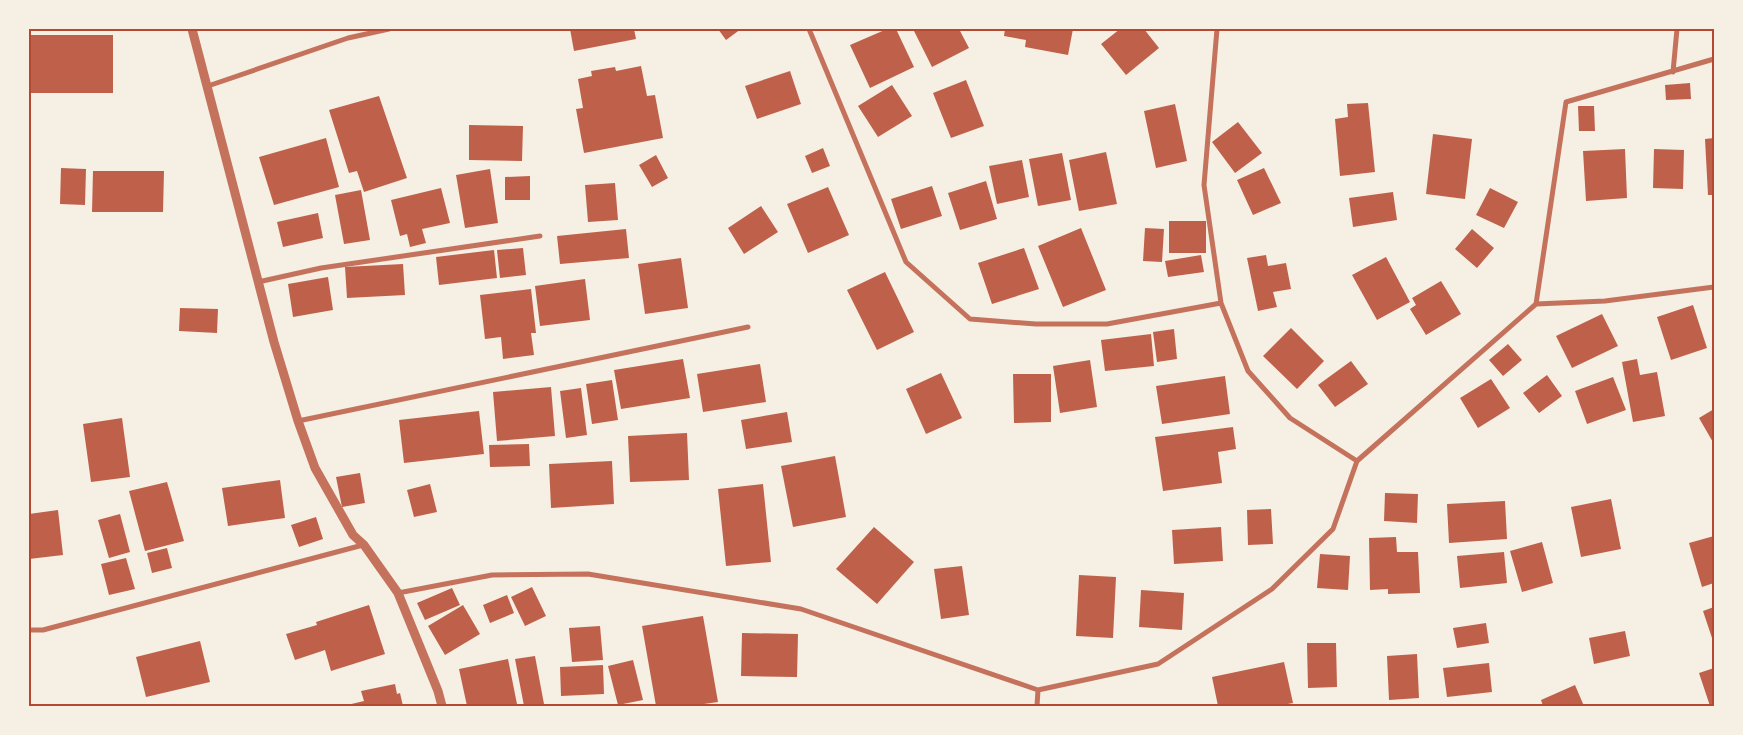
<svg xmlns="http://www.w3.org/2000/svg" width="1743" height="735" viewBox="0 0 1743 735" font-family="Inter,sans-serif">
<rect width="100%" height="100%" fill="#f6efe4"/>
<path fill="#bf614a" d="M570 29H634L636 39 574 51Z
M718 29H741L726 40Z
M887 29H896L914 67 870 88 850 45Z
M913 29H959L969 48 932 67Z
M1005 29H1073L1068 55 1025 47 1026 40 1004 36Z
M1120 29H1144L1159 48 1126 75 1101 44Z
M29 35H113V93H29Z
M641 66 647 96 655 95 663 138 584 153 576 109 583 108 578 79 592 76 591 71 615 67 616 71Z
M790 71 801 104 757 119 745 86Z
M966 80 984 126 951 138 933 93Z
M1690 83 1691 99 1666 100 1665 85Z
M892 85 912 116 878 137 858 106Z
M379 96 407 178 364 192 357 171 349 173 329 110Z
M1368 103 1375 172 1340 176 1335 119 1348 117 1347 104Z
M1175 104 1187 161 1156 168 1144 111Z
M1578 106H1594L1595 131H1579Z
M1238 122 1262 153 1235 173 1212 142Z
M469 125 523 126 522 161 469 160Z
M1433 134 1472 139 1465 199 1426 194Z
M326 138 339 187 274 205 259 157Z
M1714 138V195H1708L1705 139Z
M823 148 830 166 812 173 805 156Z
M1625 149 1627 198 1586 201 1583 151Z
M1654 149 1684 150 1683 189 1653 188Z
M1106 152 1117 204 1079 211 1069 160Z
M1062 153 1071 200 1038 206 1029 159Z
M656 155 668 178 652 187 639 165Z
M1022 160 1029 197 997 204 989 166Z
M61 168 86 169 85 205 60 204Z
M1264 168 1281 203 1253 215 1237 180Z
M490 169 498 223 465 228 456 175Z
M93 171H164L163 212H92Z
M530 176V200H505V177Z
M986 181 997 219 960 230 948 193Z
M615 183 618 220 588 222 585 185Z
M932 186 942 216 901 229 891 199Z
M828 187 849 235 808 253 787 204Z
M441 188 450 223 422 229 426 243 410 247 407 234 400 236 391 200Z
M1490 188 1518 202 1504 228 1476 215Z
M361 190 370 240 344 244 335 195Z
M1393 192 1397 220 1353 227 1349 198Z
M761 206 778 232 744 254 728 228Z
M318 213 323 238 283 247 277 222Z
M1169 221H1206V253H1169Z
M1081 228 1106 290 1063 307 1038 246Z
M1145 228 1164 229 1162 262 1143 261Z
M626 229 629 258 560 264 557 236Z
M1472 229 1494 248 1477 268 1455 249Z
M523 248 526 275 500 278 497 250Z
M1024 248 1039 289 992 304 978 263Z
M494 250 497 278 439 285 436 257Z
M1201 255 1204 272 1168 277 1165 261Z
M1266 255 1268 266 1286 263 1291 289 1273 292 1277 307 1258 311 1247 258Z
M1386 257 1410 302 1377 320 1352 275Z
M681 258 688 308 645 314 638 264Z
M403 264 405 295 347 298 345 267Z
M885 272 914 332 877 350 847 290Z
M328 277 333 310 293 317 288 284Z
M585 279 590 320 540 326 535 286Z
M1441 281 1461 314 1426 335 1410 309 1416 305 1412 298Z
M531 289 536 333H531L534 355 503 359 501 337 485 339 480 295Z
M1693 305 1707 348 1671 360 1657 317Z
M180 308 218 309 217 333 179 331Z
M1602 314 1618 346 1572 368 1556 336Z
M1291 328 1324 361 1297 389 1263 356Z
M1174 329 1177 359 1157 362 1153 332Z
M1151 334 1154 366 1105 371 1101 340Z
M1508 344 1522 360 1503 376 1489 360Z
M683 359 690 398 621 409 614 370Z
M1637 359 1640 375 1657 372 1665 416 1633 422 1622 362Z
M1090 360 1097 407 1060 413 1053 366Z
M1351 361 1368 384 1335 407 1318 385Z
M760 364 766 402 703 412 697 374Z
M941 373 962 418 926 434 906 389Z
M1013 374H1051V422L1014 423Z
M1547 375 1562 396 1539 413 1523 393Z
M1225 376 1230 414 1162 424 1156 386Z
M1613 377 1626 410 1587 424 1575 391Z
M1491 379 1510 408 1478 428 1460 398Z
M612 380 618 420 592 424 586 384Z
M551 387 555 436 497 441 493 392Z
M581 388 587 435 566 438 560 391Z
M1714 409V444L1699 418Z
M479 411 484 454 404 463 399 420Z
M787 412 792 442 746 449 741 420Z
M122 418 130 477 91 482 83 424Z
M1233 427 1236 449 1218 452 1222 483 1163 491 1155 437Z
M687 433 689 480 630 482 628 436Z
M529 444 530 466 490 467 489 445Z
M835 456 846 517 793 527 781 466Z
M612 461 614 504 551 508 549 464Z
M360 473 365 503 342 507 336 477Z
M280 480 285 518 228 526 222 488Z
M167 482 184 541 145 551 129 491Z
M430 484 437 512 414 517 407 490Z
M763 484 771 562 726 566 718 489Z
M1385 493 1418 494 1417 523 1384 521Z
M1611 499 1621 549 1581 557 1571 507Z
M1505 501 1507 539 1449 543 1447 504Z
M1271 509 1273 544 1248 545 1247 510Z
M58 510 63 555 29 559V514Z
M120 514 130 552 109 558 98 520Z
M316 517 323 539 299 547 291 525Z
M874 527 914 562 877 604 836 569Z
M1221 527 1223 561 1174 564 1172 530Z
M1714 536V583L1702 587 1689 543Z
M1396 537 1397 552H1418L1420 593 1388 594V589L1370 590 1369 538Z
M1542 542 1553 583 1522 592 1510 551Z
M167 548 172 568 152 573 147 553Z
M1504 552 1507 583 1460 588 1457 556Z
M1320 554 1350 556 1348 590 1317 588Z
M126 558 135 589 109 595 101 564Z
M962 566 969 615 941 619 934 569Z
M1079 575 1116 577 1113 638 1076 636Z
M532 587 546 616 525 626 511 597Z
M452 588 460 605 425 620 417 603Z
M1141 590 1184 593 1182 630 1139 627Z
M507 595 514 613 490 623 483 605Z
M369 605 385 654 331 671 325 650 295 660 286 634 317 625 316 622Z
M463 605 480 634 445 655 428 626Z
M1714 607V644L1703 611Z
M703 616 718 702 690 706H656L642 626Z
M1486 623 1489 643 1457 648 1453 628Z
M600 626 603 660 572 662 569 628Z
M1625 631 1630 656 1594 664 1589 638Z
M742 633 798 634 797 677 741 676Z
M200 641 210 682 146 697 136 657Z
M1307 643H1336L1337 687 1308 688Z
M1417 654 1419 698 1389 700 1387 656Z
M535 656 544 704 524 706 515 659Z
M508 659 517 704 506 706H467L459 669Z
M633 660 643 700 618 705 608 666Z
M1284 662 1293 703 1277 706H1218L1212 677Z
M1489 663 1492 692 1447 697 1443 668Z
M603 665 604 694 561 696 560 667Z
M1714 668V706H1710L1699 673Z
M395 684 397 694 400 693 403 706H343L364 701 361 691Z
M1575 685 1584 706H1543L1541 700Z"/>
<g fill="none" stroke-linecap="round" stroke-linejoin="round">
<path stroke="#c5725c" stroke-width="5" d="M809 29 906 262 970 319 1036 324H1107L1221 303
M1217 29 1204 185 1221 303 1248 371 1290 418 1357 461
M1673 72 1677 29
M208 86 348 38 389 29
M258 282 321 268 540 236
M1536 304 1605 301 1714 287
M298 421 748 327
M398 593 492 575 588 574 801 609 1038 690 1037 706
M29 630H43L363 545
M1038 690 1158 664 1272 589 1333 529 1357 461 1536 304 1566 102 1714 59"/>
<path stroke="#c5725c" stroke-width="9" d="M192 29 274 342 298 421 315 468 353 535 364 545 398 593 438 691 442 706"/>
</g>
<rect width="1743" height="735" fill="none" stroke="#f6efe4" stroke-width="60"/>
<rect x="30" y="30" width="1683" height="675" fill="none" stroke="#b5482f" stroke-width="2"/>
</svg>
